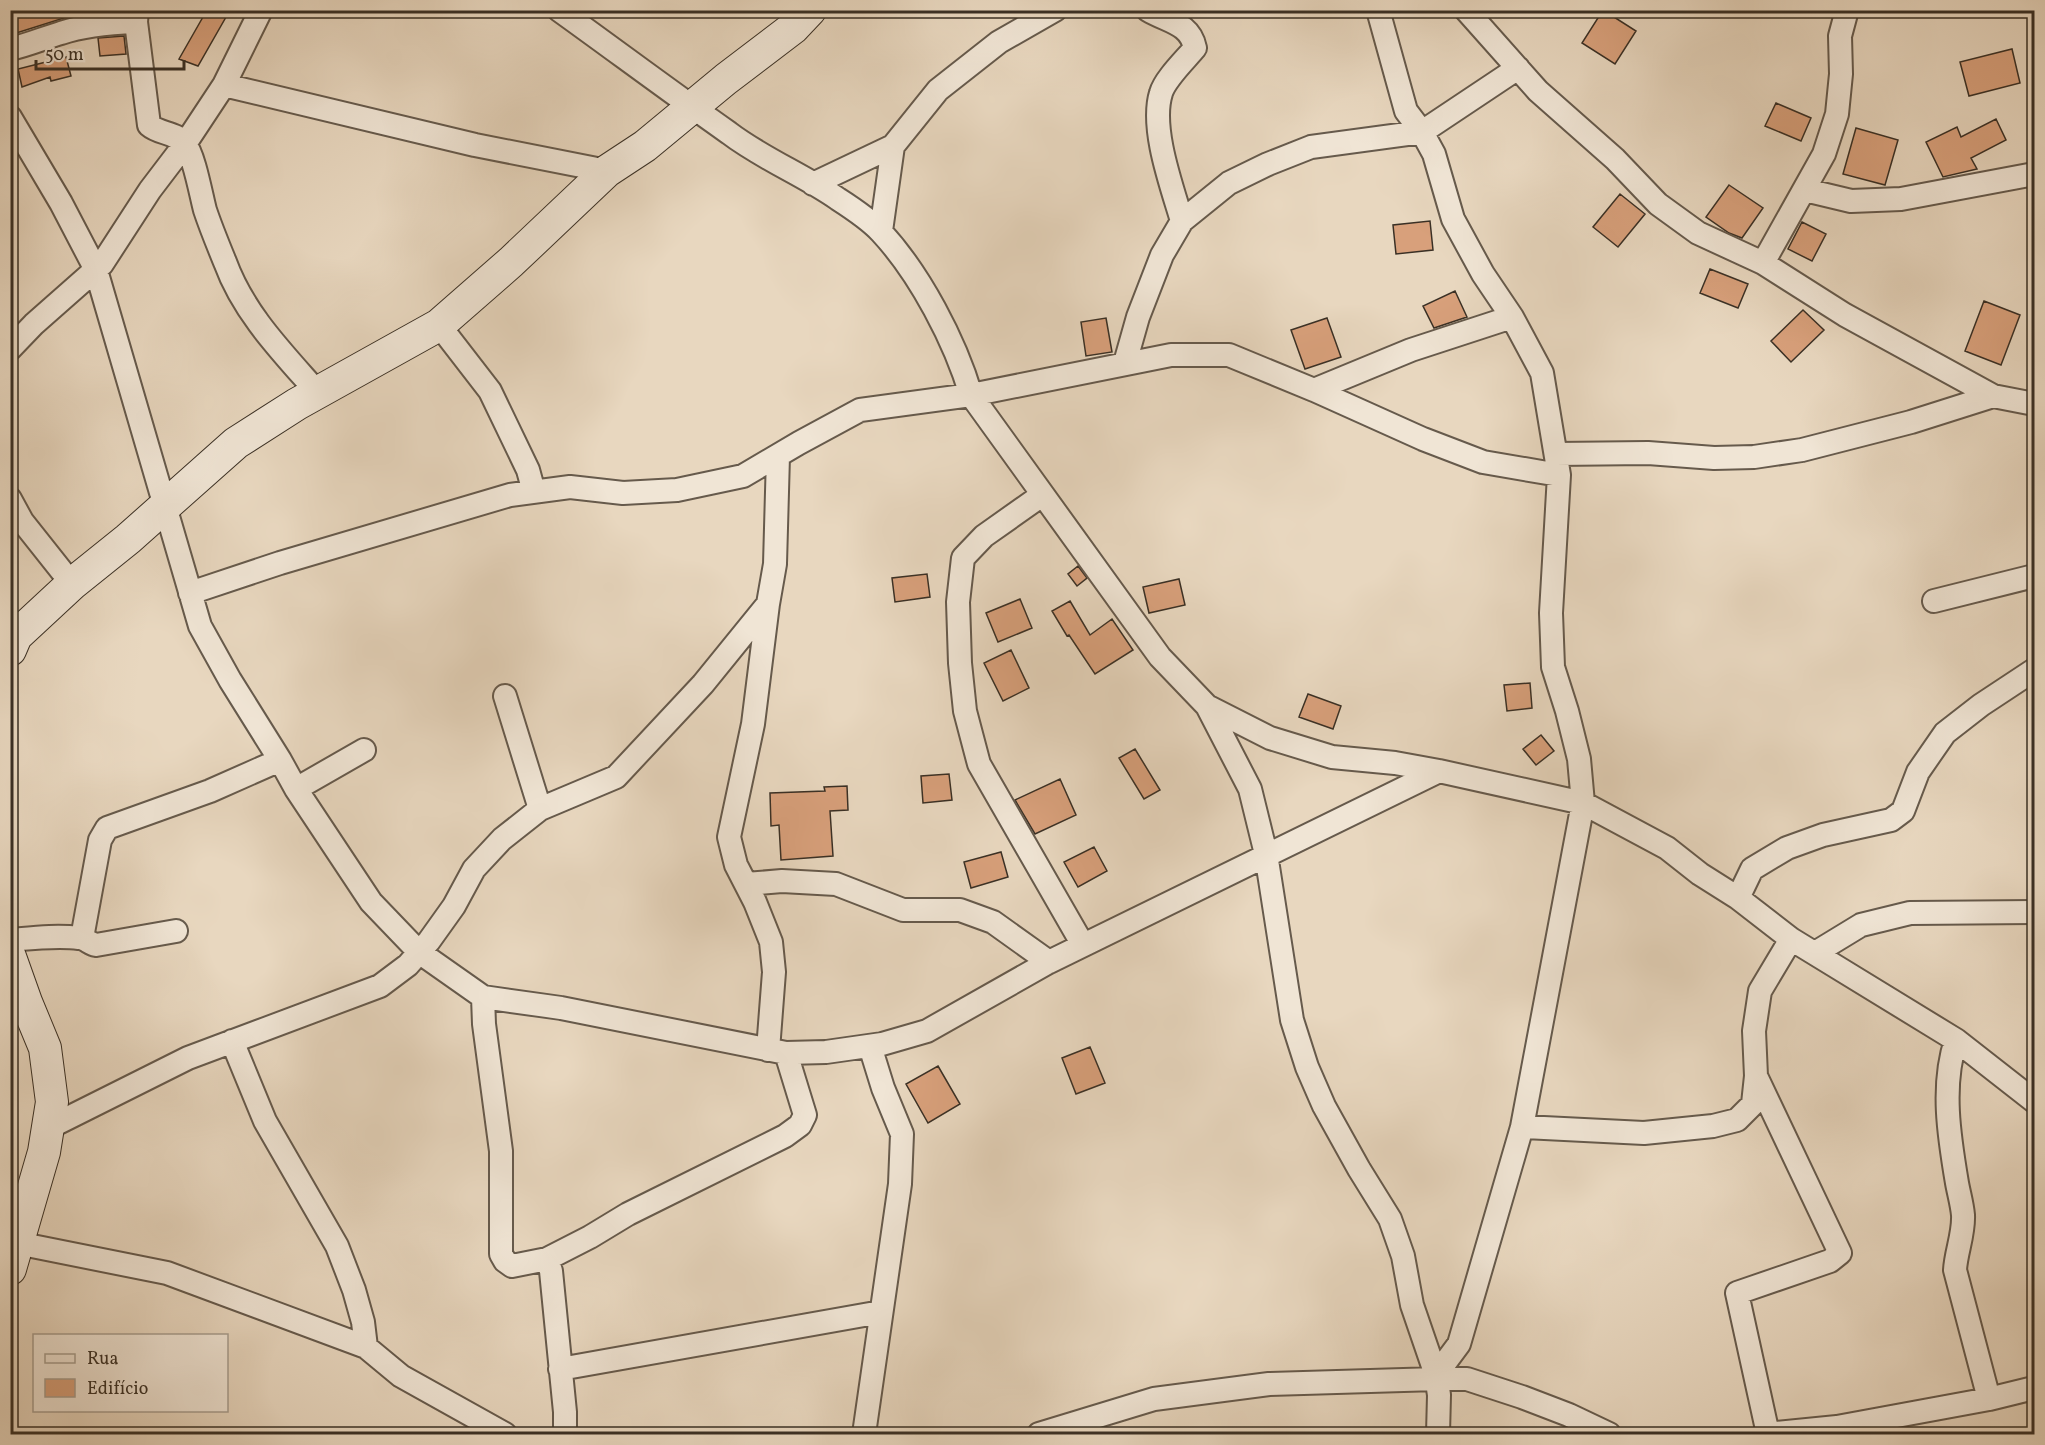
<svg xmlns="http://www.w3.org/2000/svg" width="2045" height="1445" viewBox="0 0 2045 1445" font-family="Vollkorn,serif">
<rect width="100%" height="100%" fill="#e8d7bf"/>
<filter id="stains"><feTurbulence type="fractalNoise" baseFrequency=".00333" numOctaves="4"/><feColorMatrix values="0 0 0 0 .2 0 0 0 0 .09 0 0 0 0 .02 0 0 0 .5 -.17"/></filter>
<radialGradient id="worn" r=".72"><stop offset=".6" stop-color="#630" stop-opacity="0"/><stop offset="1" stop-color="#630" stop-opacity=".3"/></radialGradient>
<path fill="#d8a07b" stroke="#3a3025" stroke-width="1.5" d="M10 10H61L64 18 10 35Z
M207 10H230L198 66 179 59Z
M1603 10 1636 31 1615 64 1582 43Z
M124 36 126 54 100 56 98 38Z
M2012 49 2020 83 1969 96 1960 62Z
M66 57 71 76 51 81 50 77 22 87 18 69Z
M1776 103 1811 118 1801 141 1765 126Z
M1996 119 2006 140 1971 158 1977 169 1943 177 1926 142 1957 127 1961 137Z
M1856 128 1898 140 1885 185 1843 174Z
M1729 185 1763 208 1742 238 1729 233 1706 217Z
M1620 194 1645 214 1618 247 1593 227Z
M1430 221 1433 250 1396 254 1393 225Z
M1802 222 1826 234 1812 261 1788 249Z
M1710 269 1748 284 1738 308 1700 293Z
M1455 291 1467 317 1434 328 1423 306Z
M1984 301 2020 315 2001 365 1965 351Z
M1803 310 1824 330 1791 362 1771 341Z
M1106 318 1112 352 1086 356 1081 322Z
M1327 318 1341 357 1305 369 1291 330Z
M1078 566 1087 578 1077 586 1068 574Z
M927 574 930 597 895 602 892 578Z
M1179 579 1185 605 1149 613 1143 587Z
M1020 599 1032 628 998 642 986 613Z
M1070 601 1090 635 1112 619 1133 650 1095 674 1069 635 1067 636 1052 611Z
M1011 650 1029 688 1003 701 984 663Z
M1530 683 1532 708 1507 711 1504 685Z
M1308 694 1341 706 1333 729 1299 717Z
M1541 735 1554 751 1536 765 1523 749Z
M1135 749 1160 790 1144 799 1119 758Z
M949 774 952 800 923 803 921 776Z
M1060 779 1076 815 1035 834 1015 800Z
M847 786 848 810 830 811 833 856 781 860 779 825 771 826 770 793 825 791 824 787Z
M1094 847 1107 871 1078 887 1064 862Z
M1001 852 1008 877 971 888 964 862Z
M1090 1047 1105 1083 1076 1094 1062 1058Z
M938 1066 960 1104 928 1123 906 1084Z"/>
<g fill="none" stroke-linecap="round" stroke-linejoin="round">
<defs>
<path id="street" d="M137 10 136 22 149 125C159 134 176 132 185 144 194 155 201 195 205 210 211 228 218 245 225 262 244 314 282 352 318 393
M559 10C616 51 672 93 729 133 763 159 804 175 838 199 852 208 870 220 881 232 920 274 955 341 971 395L1160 657 1207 706 1250 789 1266 854 1292 1020 1307 1067 1324 1106 1359 1169 1390 1219 1403 1256 1412 1305 1436 1375 1439 1395 1438 1434
M1148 10C1168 22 1190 23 1195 48 1185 60 1165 79 1161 93 1150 128 1172 187 1182 221
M1378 10 1406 111 1422 132 1434 154 1453 219 1483 274 1512 317 1542 373 1559 475 1551 613 1553 667 1567 711 1579 759 1583 803 1522 1127 1459 1344 1436 1375
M1466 10 1538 91 1615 159 1658 204 1698 233 1763 263 1845 315 1993 396 2034 404
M10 49C28 45 44 38 61 33 84 25 111 23 136 22
M224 85 475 145 607 171
M10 117 61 203 96 270 200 626 230 680 280 760 296 789 371 902 419 952 483 997
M813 184 893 146 938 90 999 42 1055 10
M1805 190 1851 201 1901 199 2034 174
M881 231 893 146
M1763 263 1824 154 1837 114 1841 74 1840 36 1847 10
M439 325 490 391 528 470 534 492
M10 349 34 324 102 264 150 190 185 144 224 85 261 10
M1125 363 1138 317 1162 255 1182 221 1229 183 1268 164 1311 147 1422 132 1518 68
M1314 390 1411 350 1512 317
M1556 454 1648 453 1714 458 1754 457 1802 450 1911 422 1993 396
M1042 495 984 536 963 558 958 602 960 663 965 711 979 764 1083 945
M10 499 22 521 72 584
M190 593 280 563 510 495 570 487 623 493 677 490 743 476 799 443 860 410 971 395 1171 355H1229L1314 390 1423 439 1483 462 1559 475
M1934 601 2034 576
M505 696 540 809
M1207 706 1270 738 1332 757 1395 763 1439 771 1583 803 1667 848 1700 874 1738 898 1791 939 1956 1040 2034 1101
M296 789 364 750
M746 884 782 881 836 884 903 910H960L993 922 1049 962
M1738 898 1752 869 1787 848 1823 835 1891 820 1903 811 1918 772 1945 733 1981 705 2034 670
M82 938 100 840 107 828 210 791 280 760
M10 940C33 938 57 935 79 938 85 938 90 944 96 945L176 931
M1815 953 1861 925 1910 913 2034 912
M1956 1040C1941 1085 1949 1136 1957 1183 1959 1194 1962 1204 1963 1215 1964 1234 1956 1252 1955 1270L1989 1399
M232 1041 265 1121 337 1246 354 1290 363 1322 366 1347 401 1376 505 1434
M768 1050 774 972 771 942 755 902 736 865 729 837 753 724 768 604
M1756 1076 1840 1253 1830 1261 1737 1293 1768 1434
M1522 1127 1644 1133 1713 1126 1737 1120 1753 1104 1756 1076 1754 1031 1760 991 1791 939
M48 1128 188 1058 380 986 408 965 429 941 454 906 474 869 502 839 540 809 616 777 703 684 768 604 775 564 778 456
M10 1244 17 1243 167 1273 366 1347
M547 1259 590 1237 628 1214 785 1136 800 1125 805 1115 786 1053
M560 1369 881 1312
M565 1434V1412L551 1271 547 1259 512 1266 505 1261 501 1254V1151L484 1024 483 997 561 1008 786 1053 826 1052 882 1044 927 1031 1049 962 1439 771
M864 1434 900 1184 902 1134 883 1088 870 1046
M1039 1434 1154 1399 1269 1384 1437 1379H1467L1522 1397 1569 1415 1609 1434
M1766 1434 1837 1427 1989 1399 2034 1388"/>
<path id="secondary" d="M10 650 16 636 72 584 128 539 236 443 297 404 439 325 511 262 607 171 645 146 726 79 793 28 810 10
M10 957 26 1002 45 1048 52 1102 44 1152 10 1269"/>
</defs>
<use href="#street" stroke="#665a4c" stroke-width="26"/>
<use href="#secondary" stroke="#3a3025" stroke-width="34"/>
<use href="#street" stroke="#f0e5d5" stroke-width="22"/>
<use href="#secondary" stroke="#f0e5d5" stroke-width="32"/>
</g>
<rect width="2045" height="1445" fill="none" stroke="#e8d7bf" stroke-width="36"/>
<rect x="12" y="12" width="2021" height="1421" fill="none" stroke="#3a3025" stroke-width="3"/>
<rect x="18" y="18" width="2009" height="1409" fill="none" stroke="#3a3025" stroke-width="1.5"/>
<rect x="33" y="1334" width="195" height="78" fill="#f0e5d5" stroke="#a79d8f" stroke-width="1.5"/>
<rect x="45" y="1354" width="30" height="9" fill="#f0e5d5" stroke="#a79d8f" stroke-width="1.5"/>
<text x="87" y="1364" font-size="18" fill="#3a3025">Rua</text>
<rect x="45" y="1379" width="30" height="18" fill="#d8a07b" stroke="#a79d8f" stroke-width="1.5"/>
<text x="87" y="1394" font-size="18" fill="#3a3025">Edifício</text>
<path d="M36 60v9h148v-9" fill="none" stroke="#3a3025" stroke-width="3"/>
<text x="45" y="60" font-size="18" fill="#3a3025" stroke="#f0e5d5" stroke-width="4.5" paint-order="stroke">50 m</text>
<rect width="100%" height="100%" filter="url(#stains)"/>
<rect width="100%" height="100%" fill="url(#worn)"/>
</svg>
